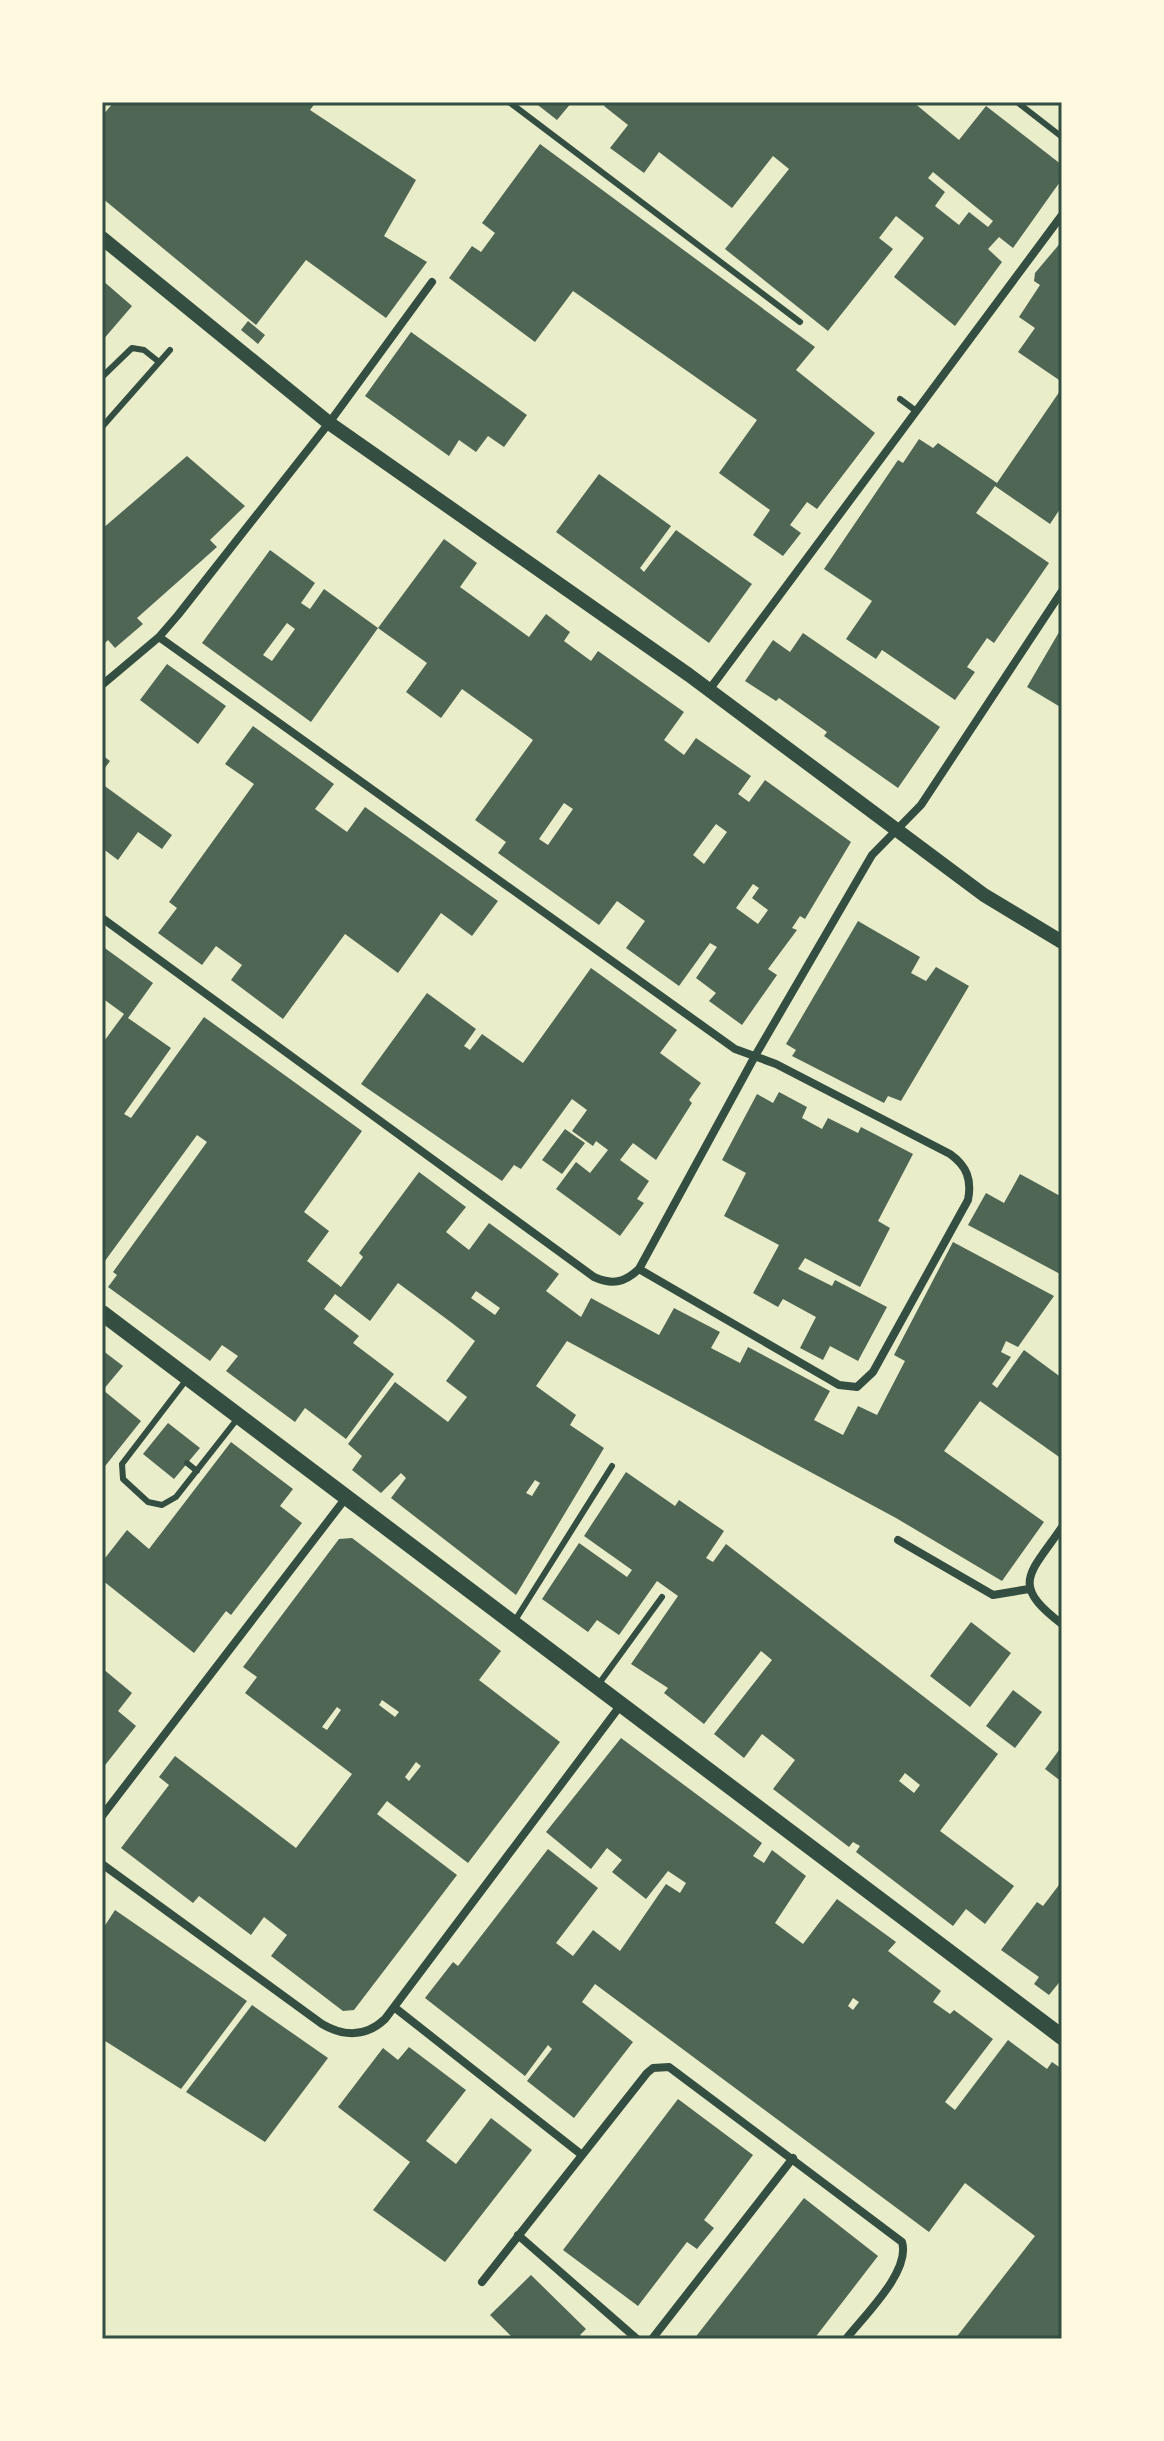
<svg xmlns="http://www.w3.org/2000/svg" width="1164" height="2441" viewBox="0 0 1164 2441" font-family="'DejaVu Sans',sans-serif">
<rect width="100%" height="100%" fill="#e9edc9"/>
<path fill="#4f6655" fill-rule="evenodd" d="M114 102H316L310 110 416 180 384 236 427 262 386 318 306 260 256 325 102 198V116Z
M534 102H572L557 120Z
M607 102H913L959 140 986 106 1062 165V179L1013 248 999 237 988 249 1002 262 955 326 894 277 924 238 896 216 879 238 893 249 828 331 725 249 789 169 773 156 732 208 659 152 644 173 610 148 628 125 604 106ZM933 172 993 221 988 227 969 212 959 225 935 206 945 192 928 178Z
M540 144 815 347 796 370 875 433 817 509 807 502 790 525 801 533 783 556 753 535 770 510 719 473 757 420 573 291 535 342 449 278 472 246 481 252 495 233 482 223Z
M1062 241V382L1018 352 1035 328 1019 317 1040 285 1034 281 1035 273Z
M102 280 132 306 102 341Z
M248 321 265 335 258 344 241 330Z
M411 332 527 415 504 447 488 436 476 452 459 440 449 456 365 396Z
M1062 388V506L1050 524 995 486 976 513 1049 563 994 643 987 638 967 667 975 672 955 700 882 650 876 659 846 639 872 601 824 569 898 460 903 463 919 439 933 448 938 443 997 483Z
M187 456 245 506 210 540 217 547 137 618 143 624 115 648 108 640 102 646V529Z
M599 474 671 526 640 568 644 572 676 530 752 584 709 643 556 532Z
M444 539 477 563 460 587 529 637 546 614 570 632 564 641 591 661 598 651 684 712 664 740 684 755 696 738 751 776 738 794 749 802 765 780 851 842 805 919 800 916 792 928 797 930 768 969 777 975 742 1025 709 1001 716 993 696 978 717 947 710 943 679 986 626 948 645 921 617 901 599 925 498 853 506 842 475 820 533 740 462 689 441 718 406 692 427 663 378 628 311 722 202 643 270 550 315 583 301 603 310 609 324 589 378 628ZM287 623 295 629 272 661 263 655ZM564 803 573 809 548 845 539 839ZM716 824 727 832 704 864 693 855ZM753 884 759 888 752 898 768 910 758 924 736 908Z
M1062 627V708L1027 687Z
M803 633 940 727 898 788 824 736 827 732 779 698 776 701 745 681 773 640 790 652Z
M167 664 226 706 198 744 140 700Z
M253 726 334 784 315 809 347 832 365 807 498 901 472 936 441 913 398 973 345 934 283 1019 231 980 242 965 216 946 202 965 158 933 177 908 169 902 254 784 225 764Z
M102 755 110 761 102 772Z
M102 784 172 835 162 849 138 832 118 860 102 848Z
M858 921 920 957 911 973 926 981 936 967 969 986 901 1101 888 1096 884 1103 792 1056 796 1050 786 1044Z
M102 946 153 983 128 1018 171 1048 124 1114 131 1118 204 1017 362 1131 304 1212 329 1231 307 1261 341 1287 363 1257 359 1253 419 1172 466 1207 446 1232 469 1250 489 1223 559 1274 546 1291 581 1317 591 1298 659 1335 674 1308 720 1332 711 1348 740 1363 748 1347 830 1391 814 1420 843 1435 858 1406 877 1415 905 1361 894 1355 953 1242 1054 1296 1018 1347 1006 1341 1001 1352 1011 1357 992 1384 997 1388 1024 1350 1062 1378V1459L980 1401 944 1451 1044 1522 1002 1581 896 1518 567 1341 536 1386 576 1415 570 1425 604 1448 516 1595 391 1498 406 1478 401 1473 381 1493 352 1470 362 1456 348 1444 395 1382 448 1422 467 1397 446 1381 475 1341 452 1323 398 1283 370 1321 335 1294 324 1309 359 1336 353 1343 394 1374 346 1439 305 1408 295 1422 226 1371 238 1356 222 1345 210 1361 108 1287 117 1275 113 1272 207 1142 197 1135 102 1265V1044L124 1014 102 998ZM476 1291 500 1308 495 1315 471 1298ZM535 1480 540 1483 532 1496 526 1493Z
M591 968 677 1030 660 1053 701 1083 689 1100 692 1103 656 1160 633 1143 620 1160 649 1181 637 1199 644 1203 620 1236 556 1189 576 1162 590 1173 608 1150 596 1141 593 1146 572 1131 587 1110 572 1099 521 1169 514 1165 502 1181 361 1084 427 993 476 1029 464 1046 470 1050 482 1034 523 1063Z
M779 1092 807 1107 802 1118 822 1129 828 1118 858 1133 861 1127 913 1154 878 1221 890 1228 860 1287 805 1258 798 1269 832 1286 835 1280 887 1307 858 1361 830 1346 823 1360 800 1348 816 1317 783 1299 778 1307 753 1293 779 1245 724 1216 746 1173 722 1160 757 1094 773 1103Z
M565 1129 585 1143 562 1174 542 1160Z
M1020 1174 1062 1197V1275L968 1225 986 1193 1004 1203Z
M102 1350 123 1366 103 1390 141 1421 102 1470Z
M168 1423 200 1448 174 1479 143 1454Z
M231 1442 293 1489 280 1506 302 1523 231 1615 226 1611 194 1653 102 1580V1562L127 1530 149 1549Z
M626 1472 675 1506 679 1500 724 1531 706 1558 713 1562 726 1544 998 1754 940 1831 1014 1886 985 1924 966 1909 953 1926 856 1852 860 1846 853 1842 849 1847 773 1789 795 1760 762 1734 744 1758 714 1734 772 1660 761 1651 704 1724 664 1693 668 1688 631 1664 678 1596 657 1581 619 1635 597 1620 588 1632 542 1599 579 1543 627 1577 632 1570 584 1536ZM905 1773 920 1785 914 1793 899 1781Z
M352 1538 501 1651 479 1680 560 1742 468 1863 387 1801 377 1814 457 1875 354 2010 343 2011 271 1956 287 1935 264 1917 251 1935 199 1896 193 1903 121 1848 169 1785 159 1777 175 1756 296 1848 352 1774 245 1693 257 1677 243 1667 339 1539ZM382 1700 399 1712 395 1717 379 1705ZM337 1707 341 1710 327 1730 322 1727ZM416 1762 421 1766 409 1781 405 1777Z
M971 1622 1011 1653 970 1707 930 1676Z
M102 1668 132 1693 118 1711 136 1726 102 1769Z
M1013 1690 1042 1712 1015 1748 986 1726Z
M621 1738 762 1843 753 1856 764 1863 772 1850 806 1876 775 1923 803 1944 837 1899 896 1942 888 1951 941 1991 933 2002 950 2014 954 2010 993 2039 945 2102 955 2110 1008 2040 1047 2069 1052 2062 1062 2069V2339H955L1035 2236 965 2183 929 2232 595 1984 582 2002 633 2042 574 2118 527 2081 552 2049 548 2045 525 2076 425 1998 453 1962 458 1966 548 1849 598 1888 556 1943 573 1956 593 1930 620 1951 666 1884 680 1893 686 1883 668 1871 646 1899 612 1872 622 1860 607 1848 591 1869 546 1832ZM853 1998 859 2002 853 2010 848 2006Z
M1062 1746V1782L1045 1769Z
M1062 1881V1979L1049 1995 1034 1984 1039 1977 1001 1950 1037 1902 1043 1906Z
M115 1910 247 2001 181 2089 102 2039V1930Z
M252 2005 328 2058 265 2142 186 2092Z
M409 2047 466 2090 426 2141 456 2164 491 2118 532 2150 445 2262 373 2210 410 2162 338 2107 383 2048 398 2060Z
M678 2099 753 2155 704 2220 714 2228 697 2249 687 2242 638 2306 563 2250Z
M804 2198 878 2256 814 2339H694Z
M531 2275 586 2329 580 2335 584 2339H514L490 2315Z"/>
<g fill="none" stroke-linecap="round" stroke-linejoin="round">
<path stroke="#344e41" stroke-width="6" d="M509 102 800 322
M1017 102 1062 137
M102 377 132 348 144 350 159 362
M900 399 916 411
M102 427 170 350
M187 1379 122 1464 123 1479 148 1502 162 1505 176 1497 238 1418
M187 1463 197 1471
M514 1622 612 1466
M598 1685 662 1597"/>
<path stroke="#344e41" stroke-width="8" d="M159 637 735 1049 776 1064 950 1154C967 1166 972 1180 968 1200L873 1372 857 1387 839 1385 639 1269
M102 685 159 637 178 615 329 423 432 282
M709 690 1062 215
M102 918 594 1277C612 1285 624 1283 639 1269L755 1056 872 855 921 805 1062 591
M1062 1527C1030 1574 1009 1584 1062 1624
M898 1540 993 1595 1029 1589
M102 1816 345 1499
M102 1864 322 2024C344 2037 366 2037 385 2019L620 1706
M394 2007 582 2155
M518 2235 637 2339
M482 2282 647 2073 653 2068 669 2067 902 2242C911 2271 864 2316 846 2339
M652 2339 793 2158"/>
<path stroke="#344e41" stroke-width="14" d="M102 238 329 423 689 675 984 895 1062 942"/>
<path stroke="#344e41" stroke-width="16" d="M102 1313 1062 2037"/>
</g>
<rect width="1164" height="2441" fill="none" stroke="#fefae0" stroke-width="208"/>
<rect x="104" y="104" width="956" height="2233" fill="none" stroke="#344e41" stroke-width="3"/>
</svg>
